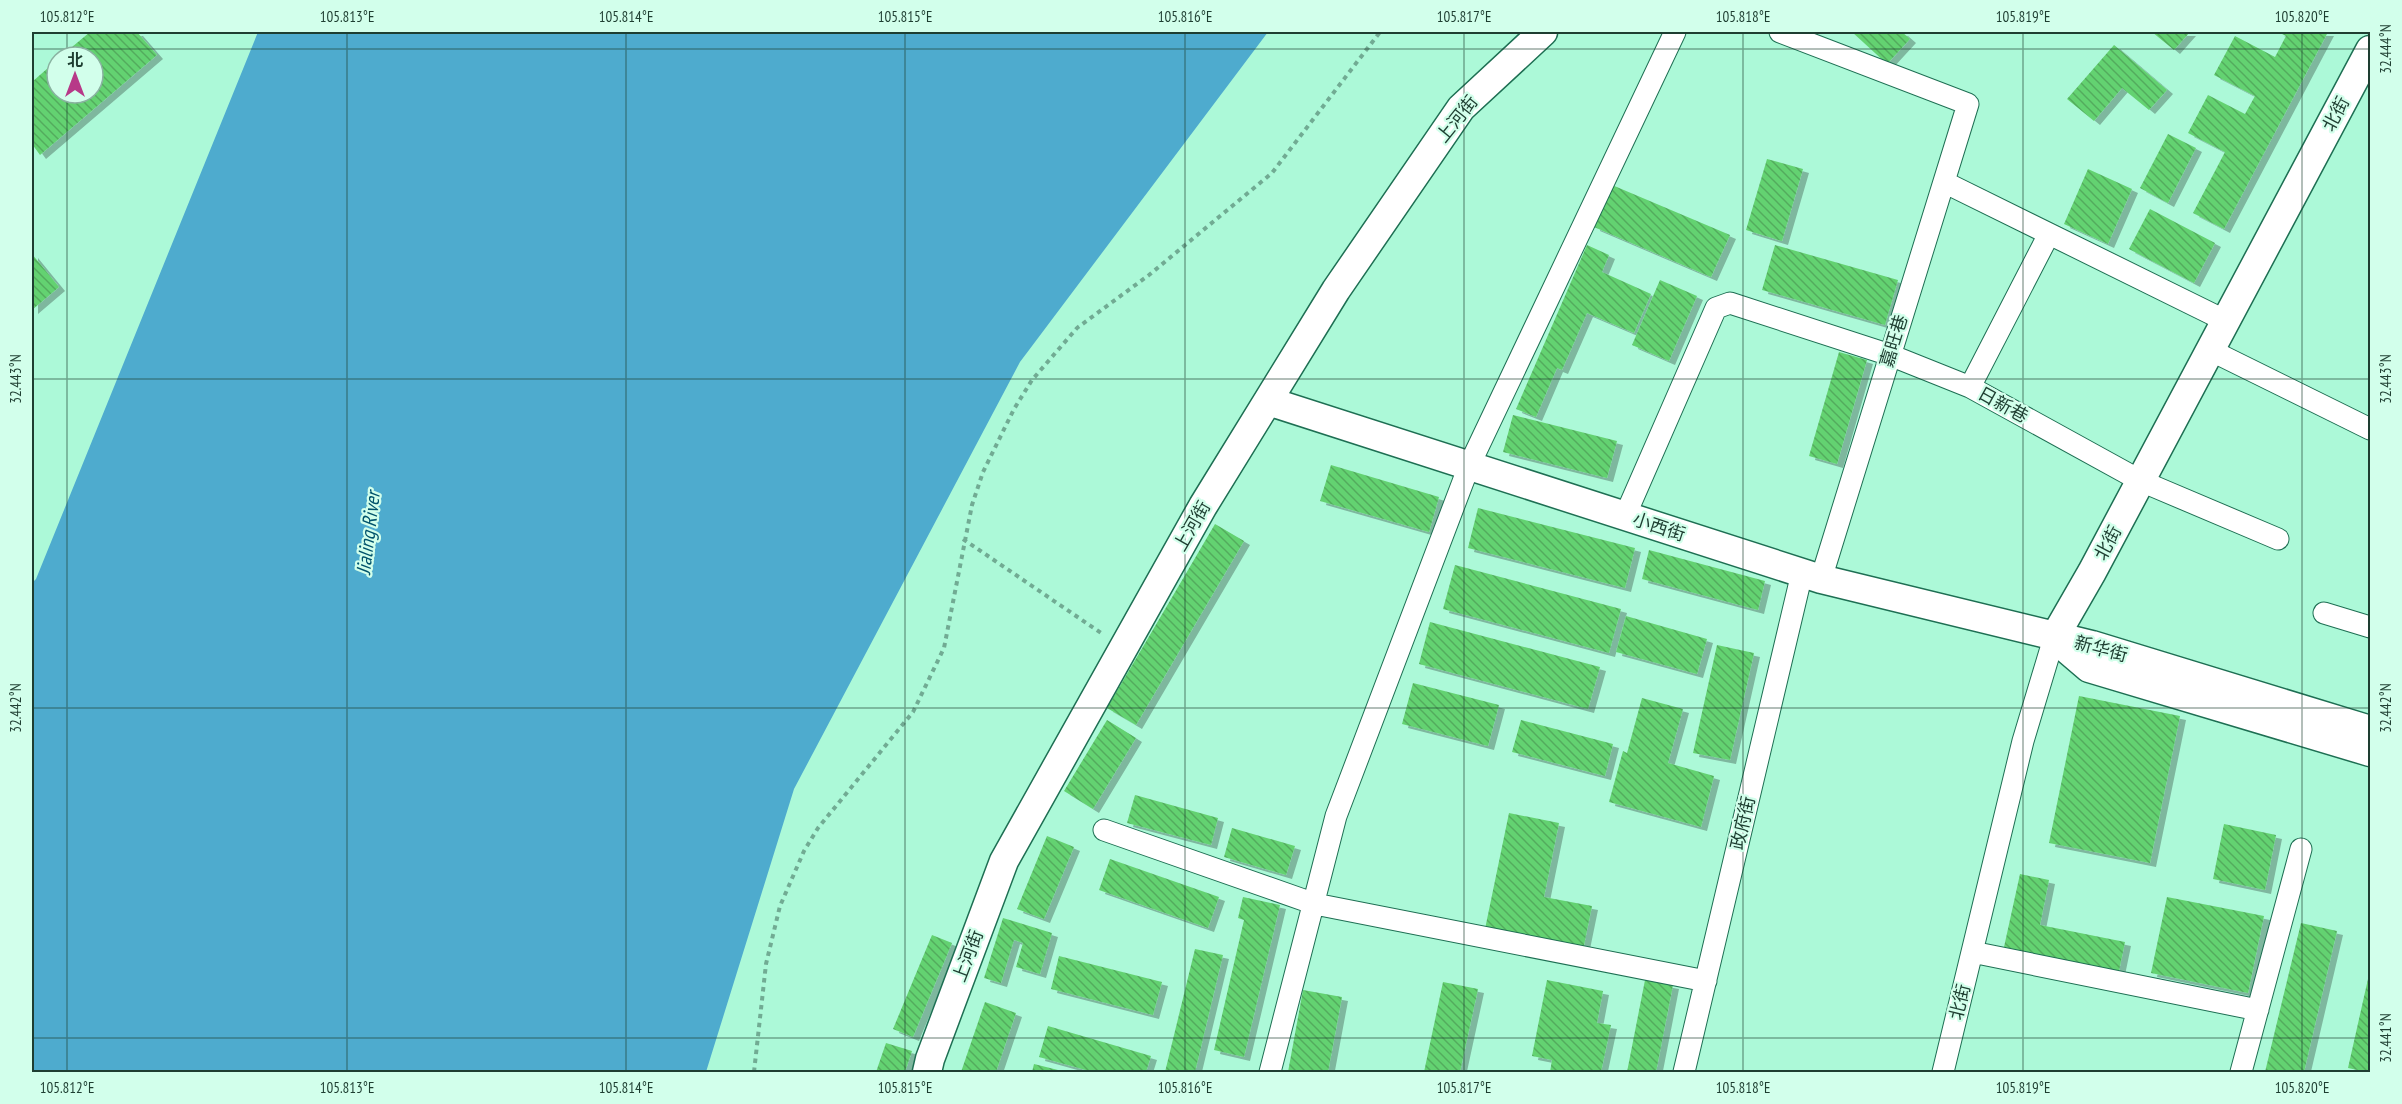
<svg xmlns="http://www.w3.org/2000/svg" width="2402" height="1104" viewBox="0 0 2402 1104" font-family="'PT Sans Narrow','Noto Sans SC',sans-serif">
<defs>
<pattern id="building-back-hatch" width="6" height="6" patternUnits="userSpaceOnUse" patternTransform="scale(1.5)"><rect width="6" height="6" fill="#64d271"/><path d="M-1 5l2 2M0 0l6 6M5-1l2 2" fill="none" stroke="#52ac5d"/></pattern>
<filter id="shadow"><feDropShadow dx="6" dy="4" stdDeviation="0" flood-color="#0004"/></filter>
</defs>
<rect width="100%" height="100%" fill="#acf9d8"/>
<path fill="#4eabce" d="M258 32H1268L1020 362 794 789 706 1072H32V583L36 579Z"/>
<path fill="url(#building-back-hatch)" filter="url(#shadow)" d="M90 32H137L157 55 40 155 32 144V82L57 60V93H93V57H60Z
M1852 32H1902L1910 39 1887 64Z
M2152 32H2190L2174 50Z
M2278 32H2328L2224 229 2193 213 2225 152 2188 133 2208 95 2245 114 2255 96 2214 75 2235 36 2275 57 2286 36Z
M2114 45 2167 90 2149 110 2122 88 2094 121 2067 99Z
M2168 134 2196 148 2168 203 2140 188Z
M1767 159 1803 169 1782 241 1746 230Z
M2088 169 2132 189 2108 244 2064 224Z
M1612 185 1730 235 1711 277 1594 227Z
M2150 209 2215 243 2194 283 2129 249Z
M1587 245 1609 255 1602 272 1651 294 1634 333 1587 313 1562 370 1557 368 1536 417 1516 409Z
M1775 245 1898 280 1885 325 1762 290Z
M32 254 59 287 32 310Z
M1660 280 1697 296 1669 361 1632 345Z
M1839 352 1867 360 1837 464 1809 456Z
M1513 415 1617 441 1607 478 1503 452Z
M1331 465 1439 497 1429 532 1320 501Z
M1478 508 1635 548 1625 588 1468 548Z
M1215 524 1244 541 1136 725 1107 708Z
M1649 550 1765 581 1758 610 1642 579Z
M1455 565 1621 609 1609 653 1443 609Z
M1626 616 1707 639 1697 674 1616 652Z
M1430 622 1600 667 1588 709 1419 664Z
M1717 645 1754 653 1730 760 1693 753Z
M1413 683 1499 705 1488 746 1402 724Z
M2079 696 2180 716 2150 863 2049 843Z
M1642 698 1683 709 1668 763 1714 776 1701 827 1609 802 1623 751 1627 753Z
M1107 720 1136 738 1093 809 1064 791Z
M1521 720 1613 744 1605 776 1512 752Z
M1135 795 1218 818 1211 845 1127 823Z
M1509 813 1559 823 1544 897 1592 906 1583 950 1485 929Z
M2224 824 2276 835 2265 890 2213 879Z
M1232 828 1295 846 1286 875 1224 857Z
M1047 836 1074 847 1044 919 1017 909Z
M1110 859 1219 897 1208 928 1099 890Z
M2020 874 2049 880 2040 925 2125 942 2119 971 2004 947Z
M1243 897 1280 905 1244 1057 1214 1050 1244 920 1238 918Z
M2167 897 2264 916 2248 993 2151 973Z
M1003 918 1052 933 1040 974 1016 967 1023 943 1014 940 1001 983 984 978Z
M2301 923 2337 931 2304 1072H2265Z
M932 935 952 943 913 1037 893 1029Z
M1195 949 1223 955 1195 1072H1165Z
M1059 956 1162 982 1153 1015 1051 989Z
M2370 970V1072H2367L2348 1068Z
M1547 980 1603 991 1597 1023 1611 1025 1601 1072H1550L1552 1060 1532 1056Z
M1645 980 1673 985 1656 1072H1627Z
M1443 982 1478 989 1460 1072H1424Z
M1303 990 1342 997 1328 1072H1288Z
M985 1002 1016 1013 996 1072H961Z
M1048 1026 1151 1056 1146 1072H1093L1039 1057Z
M886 1043 912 1051 905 1072H876Z
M1034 1064 1066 1072H1032Z"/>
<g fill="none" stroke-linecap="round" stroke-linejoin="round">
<defs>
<path id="street" d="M1780 32 1968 104 1821 579
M1944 182 2226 321
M2210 350 2370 429
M1970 387 2049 234
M1625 516 1716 308 1730 303 1890 355 1970 387 2141 481 2278 539
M2324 613 2370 627
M1104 830 1315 904 1706 981
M1972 952 2258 1010
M1270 1072 1336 816 1469 466 1675 32
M1684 1072 1802 573
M1943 1072 2023 741 2054 638
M2241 1072 2301 849"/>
<path id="secondary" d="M1268 401 1821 579 2092 645 2370 730
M2054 638 2092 572 2370 50
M2055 639 2089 668 2370 752
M927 1072 930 1059 1004 861 1203 506 1336 290 1461 108 1543 32"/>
</defs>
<use href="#street" stroke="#1e6f53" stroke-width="23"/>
<use href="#secondary" stroke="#1e6f53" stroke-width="31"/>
<path stroke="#71ab93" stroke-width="4" stroke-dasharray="4.5 4.5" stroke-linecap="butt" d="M963 539 1104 635
M754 1072 766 964 780 906 804 851 818 828 913 712 944 648 972 505 983 472 1014 409 1032 380 1077 328 1149 275 1272 173 1380 32"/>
<use href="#street" stroke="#fff" stroke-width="21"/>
<use href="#secondary" stroke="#fff" stroke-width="28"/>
</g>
<path fill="none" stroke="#1e3e31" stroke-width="1.5" stroke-opacity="0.45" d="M67 32V57M347 32V1072M626 32V1072M905 32V1072M1185 32V1072M1464 32V1072M1743 32V1072M2023 32V1072M2302 32V1072M32 49H2370M67 93V1072M32 379H2370M32 708H2370M32 1038H2370"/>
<g text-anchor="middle" stroke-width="4.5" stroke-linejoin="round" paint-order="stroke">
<g font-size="18" fill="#1e3e31" stroke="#d2ffeb">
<text transform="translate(2336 114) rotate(-62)" y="6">北街</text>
<text transform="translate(1457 119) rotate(-51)" y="6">上河街</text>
<text transform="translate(1894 341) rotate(-73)" y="6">嘉旺巷</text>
<text transform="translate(2003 405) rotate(29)" y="6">日新巷</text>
<text transform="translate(1192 526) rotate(-60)" y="6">上河街</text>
<text transform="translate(1659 527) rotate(18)" y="6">小西街</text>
<text transform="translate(2108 543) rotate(-62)" y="6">北街</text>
<text transform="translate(2101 649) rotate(15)" y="6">新华街</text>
<text transform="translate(1743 823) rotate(-77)" y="6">政府街</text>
<text transform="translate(968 956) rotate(-69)" y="6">上河街</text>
<text transform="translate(1960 1002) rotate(-76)" y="6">北街</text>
</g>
<g font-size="20" font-style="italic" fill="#00526b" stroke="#d2ffeb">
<text transform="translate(368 533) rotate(-83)" y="7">Jialing River</text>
</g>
</g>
<rect width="2402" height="1104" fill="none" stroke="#d2ffeb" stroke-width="66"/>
<g transform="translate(75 75)"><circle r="28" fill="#d2ffeb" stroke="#8ab2a1" stroke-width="1.5"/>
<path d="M0-4.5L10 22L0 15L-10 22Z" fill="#b73988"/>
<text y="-9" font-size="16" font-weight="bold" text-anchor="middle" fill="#1e3e31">北</text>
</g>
<rect x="33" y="33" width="2336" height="1038" fill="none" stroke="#1e3e31" stroke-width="2"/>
<g font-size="15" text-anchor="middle" fill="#1e3e31">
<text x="67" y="22">105.812°E</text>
<text x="347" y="22">105.813°E</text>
<text x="626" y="22">105.814°E</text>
<text x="905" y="22">105.815°E</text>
<text x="1185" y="22">105.816°E</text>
<text x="1464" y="22">105.817°E</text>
<text x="1743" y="22">105.818°E</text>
<text x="2023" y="22">105.819°E</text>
<text x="2302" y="22">105.820°E</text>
<text transform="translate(2386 49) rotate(-90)" y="5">32.444°N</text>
<text transform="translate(16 379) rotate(-90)" y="5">32.443°N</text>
<text transform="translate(2386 379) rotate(-90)" y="5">32.443°N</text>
<text transform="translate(16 708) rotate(-90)" y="5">32.442°N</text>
<text transform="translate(2386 708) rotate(-90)" y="5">32.442°N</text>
<text transform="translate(2386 1038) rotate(-90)" y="5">32.441°N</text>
<text x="67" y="1093">105.812°E</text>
<text x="347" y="1093">105.813°E</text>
<text x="626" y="1093">105.814°E</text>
<text x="905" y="1093">105.815°E</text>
<text x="1185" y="1093">105.816°E</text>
<text x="1464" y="1093">105.817°E</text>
<text x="1743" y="1093">105.818°E</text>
<text x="2023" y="1093">105.819°E</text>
<text x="2302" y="1093">105.820°E</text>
</g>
</svg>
